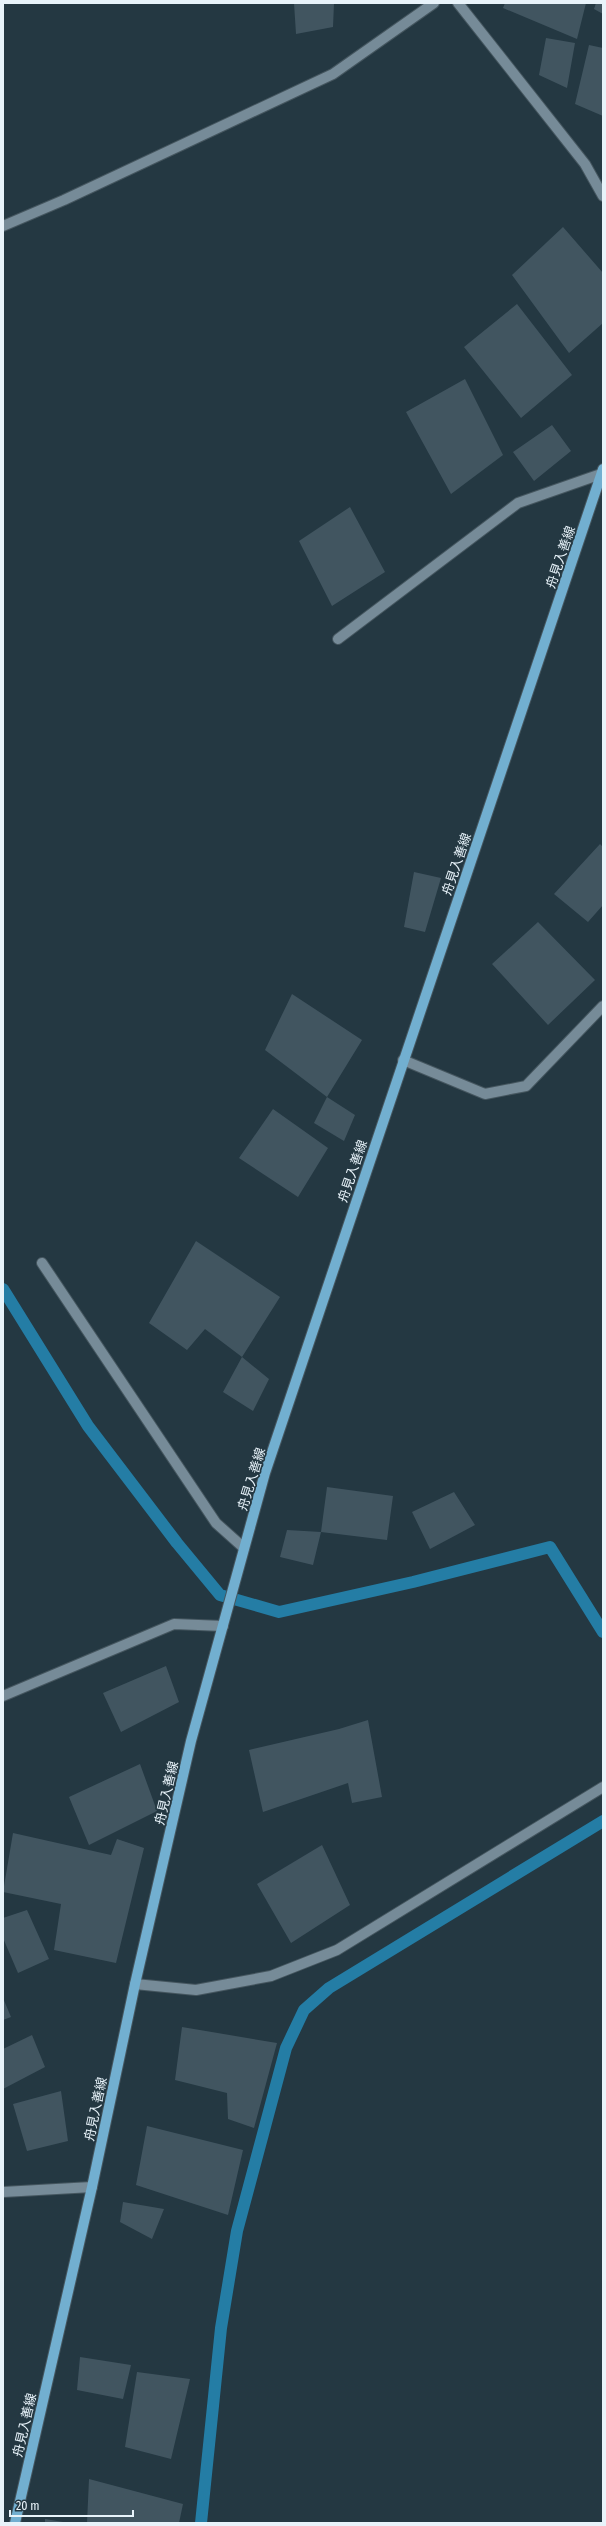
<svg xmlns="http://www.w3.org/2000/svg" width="606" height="2526" viewBox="0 0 606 2526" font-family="'Fira Sans Condensed','Noto Sans JP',sans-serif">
<rect width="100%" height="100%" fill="#243842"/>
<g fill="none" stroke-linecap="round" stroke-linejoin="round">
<path stroke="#247da5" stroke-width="12" d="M3 1289 88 1426 177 1543 220 1595 279 1612 413 1582 550 1547 603 1632
M201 2523 221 2328 237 2231 286 2048 304 2010 329 1988 603 1821"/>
</g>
<path fill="#415560" d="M294 3H334L333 27 296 34Z
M505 3H586L577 39 503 8Z
M596 3H603V14L594 9Z
M546 38 575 43 567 88 539 75Z
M589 45 603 48V116L575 104Z
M563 227 603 273V323L569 353 512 275Z
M517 304 572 375 521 418 464 347Z
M465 379 503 455 451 494 406 412Z
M552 425 571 451 534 481 513 452Z
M350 507 385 572 332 606 299 541Z
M600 844 603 847V905L588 922 554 894Z
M414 872 441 878 425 932 404 927Z
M538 922 595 980 548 1025 492 964Z
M292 994 362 1040 327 1097 265 1050Z
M327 1097 355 1115 344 1141 314 1123Z
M273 1109 328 1148 298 1197 239 1158Z
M196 1241 280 1297 242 1357 205 1329 187 1350 149 1323Z
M242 1357 269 1379 253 1411 223 1392Z
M327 1487 393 1496 387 1540 321 1532Z
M454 1492 475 1525 430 1549 412 1512Z
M287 1530 321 1532 313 1565 280 1557Z
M166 1666 179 1702 121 1732 103 1693Z
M368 1720 382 1797 352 1803 348 1783 263 1812 249 1750 339 1729Z
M140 1764 157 1811 89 1845 69 1797Z
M13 1833 111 1855 117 1839 144 1848 116 1963 54 1950 61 1904 3 1892Z
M322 1845 350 1905 291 1943 257 1884Z
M27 1910 49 1959 18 1973 3 1938V1918Z
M3 1998 11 2017 3 2020Z
M182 2027 277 2043 254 2128 228 2119 227 2093 175 2080Z
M32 2035 45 2067 3 2089V2049Z
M61 2091 68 2141 27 2151 13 2104Z
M147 2126 243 2150 228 2215 136 2185Z
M123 2202 164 2209 152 2239 120 2222Z
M80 2357 131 2365 123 2399 77 2390Z
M137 2372 190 2379 171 2459 125 2447Z
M89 2479 183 2504 179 2523H87Z
M45 2519 63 2522V2523H45Z"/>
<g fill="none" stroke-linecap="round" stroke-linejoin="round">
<defs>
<path id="minor" d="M458 3 585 164 603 196
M3 226 64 200 333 74 434 3
M338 639 518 503 601 474
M403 1060 485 1094 526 1086 603 1006
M42 1263 216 1523 244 1548
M3 1696 174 1624 223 1626
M135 1984 196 1990 271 1976 337 1950 603 1787
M3 2192 92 2187"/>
<path id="major" d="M15 2523 92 2187 135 1984 191 1741 265 1473 603 469"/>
</defs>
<use href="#minor" stroke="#45565f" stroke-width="12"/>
<use href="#major" stroke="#45565f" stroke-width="12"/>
<use href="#minor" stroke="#768b98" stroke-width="10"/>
<use href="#major" stroke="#72afd0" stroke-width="10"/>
</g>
<g text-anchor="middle" stroke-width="3.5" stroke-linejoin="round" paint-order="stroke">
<g font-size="13" fill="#e8f3fa" stroke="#243842">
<text transform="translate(560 557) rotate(-71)" y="5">舟見入善線</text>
<text transform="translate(456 864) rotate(-71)" y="5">舟見入善線</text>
<text transform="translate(352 1171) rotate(-71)" y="5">舟見入善線</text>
<text transform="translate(251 1479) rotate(-73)" y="5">舟見入善線</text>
<text transform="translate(166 1793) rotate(-77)" y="5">舟見入善線</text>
<text transform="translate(95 2109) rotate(-78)" y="5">舟見入善線</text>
<text transform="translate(24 2425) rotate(-77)" y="5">舟見入善線</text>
</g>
</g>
<rect width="606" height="2526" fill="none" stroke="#e8f3fa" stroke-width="8"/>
<path d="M10 2510v6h123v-6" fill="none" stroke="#e8f3fa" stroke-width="2"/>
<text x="16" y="2510" font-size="12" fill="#e8f3fa" stroke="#243842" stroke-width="3" paint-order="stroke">20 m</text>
</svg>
